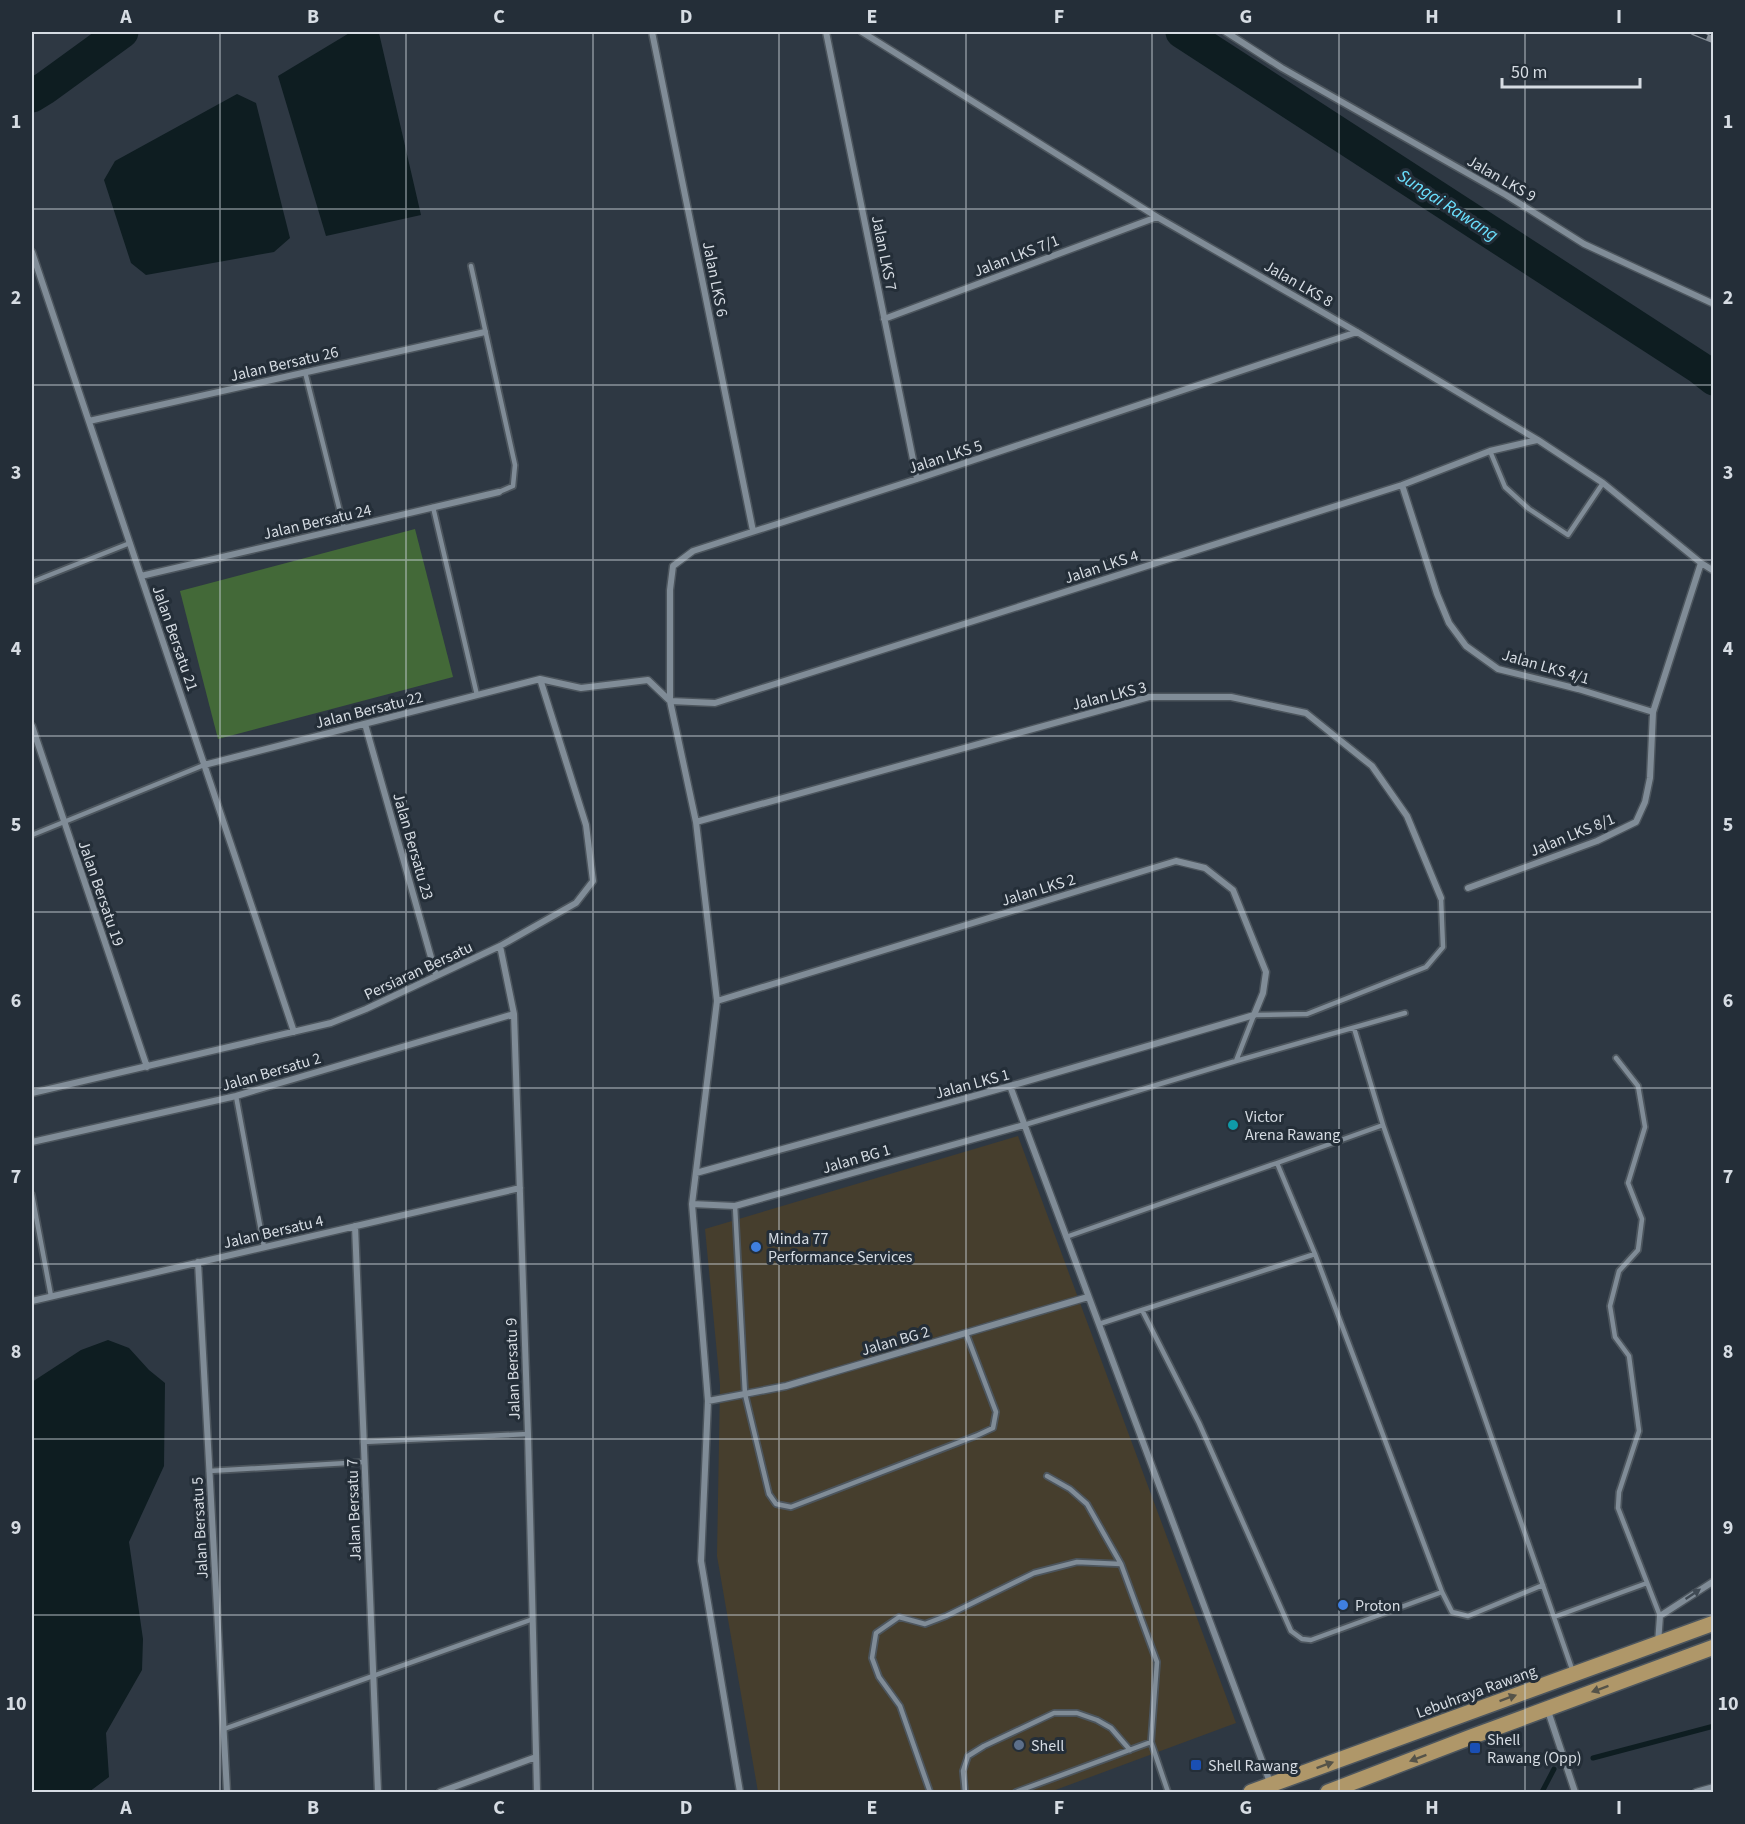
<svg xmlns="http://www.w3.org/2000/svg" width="1745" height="1824" viewBox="0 0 1745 1824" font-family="'Source Sans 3',sans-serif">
<rect width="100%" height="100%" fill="#2e3843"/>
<path fill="#463e2d" d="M1018 1136 1236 1723 1050 1792H758L717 1556 720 1385 705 1229Z"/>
<path fill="#436938" d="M415 529 453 677 218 739 180 591Z"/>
<path fill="#0e1d21" d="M351 32H375L379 33 421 215 326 236 278 76Z
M237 94 256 103 290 238 274 252 146 275 131 263 104 180 115 161Z
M108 1340 129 1348 149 1370 165 1383 164 1466 129 1542 143 1639 142 1670 106 1733 109 1777 89 1792H32V1382L81 1350Z"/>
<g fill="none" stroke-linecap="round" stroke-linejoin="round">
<path stroke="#0e1d21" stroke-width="5" d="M1593 1758 1714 1726
M1542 1792 1554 1769"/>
<path stroke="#0e1d21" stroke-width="33" d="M1182 32 1700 368 1714 379
M32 96 45 88 122 32"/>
<defs>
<path id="lane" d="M471 266 515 465 513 486 499 492
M305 372 344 528
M1490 451 1505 487 1529 509 1568 535 1603 483
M433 507 477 695
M32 582 130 543
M32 835 204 765
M1354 1028 1383 1125
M1616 1058 1638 1086 1645 1127 1628 1183 1642 1219 1638 1250 1619 1271 1610 1306 1615 1337 1629 1356 1639 1431 1619 1492 1618 1508 1660 1616
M1236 1061 1405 1013
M236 1096 264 1247
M1024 1125 1236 1061 1254 1015 1307 1014 1426 967 1443 947 1441 898
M32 1195 51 1296
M735 1206 745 1394 769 1494 776 1504 791 1507 978 1435 993 1428 996 1412 966 1333
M1066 1237 1277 1163
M1142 1310 1199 1423 1291 1631 1302 1639 1311 1640 1442 1592
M1099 1324 1315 1254
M363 1442 528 1434
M209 1471 364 1462
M1047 1476 1070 1489 1087 1504 1121 1564
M1543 1585 1468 1616 1452 1612 1442 1592 1315 1254 1277 1163 1383 1125 1573 1672
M1554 1617 1647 1583
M224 1729 533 1619
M930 1792 900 1706 879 1677 872 1658 876 1633 899 1617 925 1624 946 1616 1034 1573 1077 1562 1121 1564 1157 1662 1151 1742 1168 1792
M965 1792 963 1771 968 1756 984 1746 1054 1713H1077L1097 1720 1111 1728 1130 1750
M1016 1792 1151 1742"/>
<path id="street" d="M652 32 753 531
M826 32 917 479
M862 32 1157 217 1357 332 1538 440 1603 483 1701 563 1714 571
M1226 32 1282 68 1506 195 1584 244 1714 304
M32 252 294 1032
M884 319 1157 217
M89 421 485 332
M1402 485 1437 594 1449 623 1466 646 1498 669 1578 689 1653 712
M141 576 499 492
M670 701 715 703 1402 485 1490 451 1537 440
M365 724 436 975
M32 726 147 1067
M204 765 540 679 581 688 648 680 670 701
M696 822 1149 697H1231L1306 713 1372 766 1407 816 1441 898
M1468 888 1597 841 1636 822 1645 802 1650 778 1653 712 1701 563
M500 946 514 1014 528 1434 537 1792
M1010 1086 1271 1785
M32 1093 331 1023 366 1009 500 946 576 903 593 881 586 825 540 679
M32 1142 236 1096 514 1014
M696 1173 1010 1086 1254 1015 1263 993 1266 972 1233 890 1205 868 1176 861 717 1001
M692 1204 735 1206 1024 1125
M355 1226 378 1792
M198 1262 227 1792
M32 1301 520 1188
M708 1401 786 1386 1088 1297
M1658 1643 1660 1616 1714 1581
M1548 1711 1575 1792
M440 1792 536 1757
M740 1792 701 1561 708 1401 692 1204 717 1001 696 822 670 701V590L673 566 693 551 917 479 1357 332
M1696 1792 1714 1787"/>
<path id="primary" d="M1251 1792 1714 1623
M1328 1792 1471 1737 1714 1647"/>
</defs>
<use href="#lane" stroke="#4c555d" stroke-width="8"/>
<use href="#street" stroke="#4c555d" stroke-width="9"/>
<use href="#primary" stroke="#4c555d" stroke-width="18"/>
<use href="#lane" stroke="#808c97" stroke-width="4.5"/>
<use href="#street" stroke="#808c97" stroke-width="6"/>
<use href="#primary" stroke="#af9769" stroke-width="15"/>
<defs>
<path id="rail" d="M1694 32 1714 40"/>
</defs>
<use href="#rail" stroke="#878f98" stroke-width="7"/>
<use href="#rail" stroke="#242e38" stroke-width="4.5" stroke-dasharray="14" stroke-linecap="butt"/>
</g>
<defs><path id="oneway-solid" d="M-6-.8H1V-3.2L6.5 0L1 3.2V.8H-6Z" transform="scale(1.5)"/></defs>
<use fill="#404a54" href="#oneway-solid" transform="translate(1693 1594) rotate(-34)"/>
<g fill="#555349">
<use href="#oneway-solid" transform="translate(1600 1689) rotate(160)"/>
<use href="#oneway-solid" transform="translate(1508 1698) rotate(-20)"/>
<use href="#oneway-solid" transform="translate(1418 1758) rotate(159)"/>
<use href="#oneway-solid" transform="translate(1325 1765) rotate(-20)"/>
</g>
<path fill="none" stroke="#d6dce3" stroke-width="1.5" stroke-opacity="0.55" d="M220 32V1792M406 32V1792M593 32V1792M779 32V1792M966 32V1792M1152 32V1792M1339 32V1792M1525 32V1792M32 209H1714M32 385H1714M32 560H1714M32 736H1714M32 912H1714M32 1088H1714M32 1264H1714M32 1439H1714M32 1615H1714"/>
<circle fill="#0f9aa8" stroke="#242e38" stroke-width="2" cx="1233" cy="1125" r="6"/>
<g fill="#3f7fe0" stroke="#242e38" stroke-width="2">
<circle cx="756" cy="1247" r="6"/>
<circle cx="1343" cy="1605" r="6"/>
</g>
<circle fill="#5c6f8a" stroke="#242e38" stroke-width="2" cx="1019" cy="1745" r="6"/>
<g fill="#1a4fb4" stroke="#242e38" stroke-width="2">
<rect x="1469" y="1742" width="12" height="12" rx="3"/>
<rect x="1190" y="1759" width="12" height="12" rx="3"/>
</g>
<g text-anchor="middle" stroke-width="6" stroke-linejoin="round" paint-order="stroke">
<g font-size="16" fill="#d6dce3" stroke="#242e38">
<text transform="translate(1502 178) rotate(30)" y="6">Jalan LKS 9</text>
<text transform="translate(885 253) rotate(79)" y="6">Jalan LKS 7</text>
<text transform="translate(1016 255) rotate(-21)" y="6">Jalan LKS 7/1</text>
<text transform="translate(716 279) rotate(79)" y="6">Jalan LKS 6</text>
<text transform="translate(1299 283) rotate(30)" y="6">Jalan LKS 8</text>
<text transform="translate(284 363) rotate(-13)" y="6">Jalan Bersatu 26</text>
<text transform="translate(945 456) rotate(-18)" y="6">Jalan LKS 5</text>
<text transform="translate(317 521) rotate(-13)" y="6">Jalan Bersatu 24</text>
<text transform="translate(1101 566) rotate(-18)" y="6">Jalan LKS 4</text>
<text transform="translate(176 638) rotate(71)" y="6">Jalan Bersatu 21</text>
<text transform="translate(1546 666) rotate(16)" y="6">Jalan LKS 4/1</text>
<text transform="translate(1109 695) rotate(-14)" y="6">Jalan LKS 3</text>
<text transform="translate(369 709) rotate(-14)" y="6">Jalan Bersatu 22</text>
<text transform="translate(1572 834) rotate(-22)" y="6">Jalan LKS 8/1</text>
<text transform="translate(414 846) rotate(74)" y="6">Jalan Bersatu 23</text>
<text transform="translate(1038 889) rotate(-17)" y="6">Jalan LKS 2</text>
<text transform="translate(102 893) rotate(71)" y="6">Jalan Bersatu 19</text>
<text transform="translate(418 970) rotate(-25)" y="6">Persiaran Bersatu</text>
<text transform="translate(271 1071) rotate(-16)" y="6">Jalan Bersatu 2</text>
<text transform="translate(972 1083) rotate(-15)" y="6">Jalan LKS 1</text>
<text transform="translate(856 1158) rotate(-16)" y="6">Jalan BG 1</text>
<text transform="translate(273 1231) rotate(-13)" y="6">Jalan Bersatu 4</text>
<text transform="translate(895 1340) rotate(-16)" y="6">Jalan BG 2</text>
<text transform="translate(512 1369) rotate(-92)" y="6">Jalan Bersatu 9</text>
<text transform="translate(353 1510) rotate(-92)" y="6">Jalan Bersatu 7</text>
<text transform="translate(199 1528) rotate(-93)" y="6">Jalan Bersatu 5</text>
<text transform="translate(1476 1691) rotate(-20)" y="6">Lebuhraya Rawang</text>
</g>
<g font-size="16" fill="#d6dce3" stroke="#242e38" text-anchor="start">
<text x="1245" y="1122">Victor<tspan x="1245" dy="18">Arena Rawang</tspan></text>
<text x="768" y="1244">Minda 77<tspan x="768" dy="18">Performance Services</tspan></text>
<text x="1355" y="1611">Proton</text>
<text x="1487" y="1745">Shell<tspan x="1487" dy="18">Rawang (Opp)</tspan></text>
<text x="1031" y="1751">Shell</text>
<text x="1208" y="1771">Shell Rawang</text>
</g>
<g font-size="18" font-style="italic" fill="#6be1ff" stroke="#242e38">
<text transform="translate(1448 205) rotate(33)" y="6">Sungai Rawang</text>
</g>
</g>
<rect width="1745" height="1824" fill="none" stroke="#242e38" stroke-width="66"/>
<path d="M1502 78v9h138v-9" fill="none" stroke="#d6dce3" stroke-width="3"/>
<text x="1511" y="78" font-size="18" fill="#d6dce3" stroke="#242e38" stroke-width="4.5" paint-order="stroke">50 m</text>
<rect x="33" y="33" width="1679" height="1758" fill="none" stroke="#d6dce3" stroke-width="2"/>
<g font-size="20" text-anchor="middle" font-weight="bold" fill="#d6dce3">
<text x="126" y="23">A</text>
<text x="313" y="23">B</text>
<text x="499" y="23">C</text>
<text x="686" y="23">D</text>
<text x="872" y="23">E</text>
<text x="1059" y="23">F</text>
<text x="1246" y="23">G</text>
<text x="1432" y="23">H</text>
<text x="1619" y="23">I</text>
<text x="16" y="128">1</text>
<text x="1728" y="128">1</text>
<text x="16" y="304">2</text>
<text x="1728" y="304">2</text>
<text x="16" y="479">3</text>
<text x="1728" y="479">3</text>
<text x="16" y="655">4</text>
<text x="1728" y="655">4</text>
<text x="16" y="831">5</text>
<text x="1728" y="831">5</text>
<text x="16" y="1007">6</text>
<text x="1728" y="1007">6</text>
<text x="16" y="1183">7</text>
<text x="1728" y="1183">7</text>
<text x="16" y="1358">8</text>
<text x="1728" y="1358">8</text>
<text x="16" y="1534">9</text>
<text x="1728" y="1534">9</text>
<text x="16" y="1710">10</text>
<text x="1728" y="1710">10</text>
<text x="126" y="1814">A</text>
<text x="313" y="1814">B</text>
<text x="499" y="1814">C</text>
<text x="686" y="1814">D</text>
<text x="872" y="1814">E</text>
<text x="1059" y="1814">F</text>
<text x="1246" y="1814">G</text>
<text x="1432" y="1814">H</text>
<text x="1619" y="1814">I</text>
</g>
</svg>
